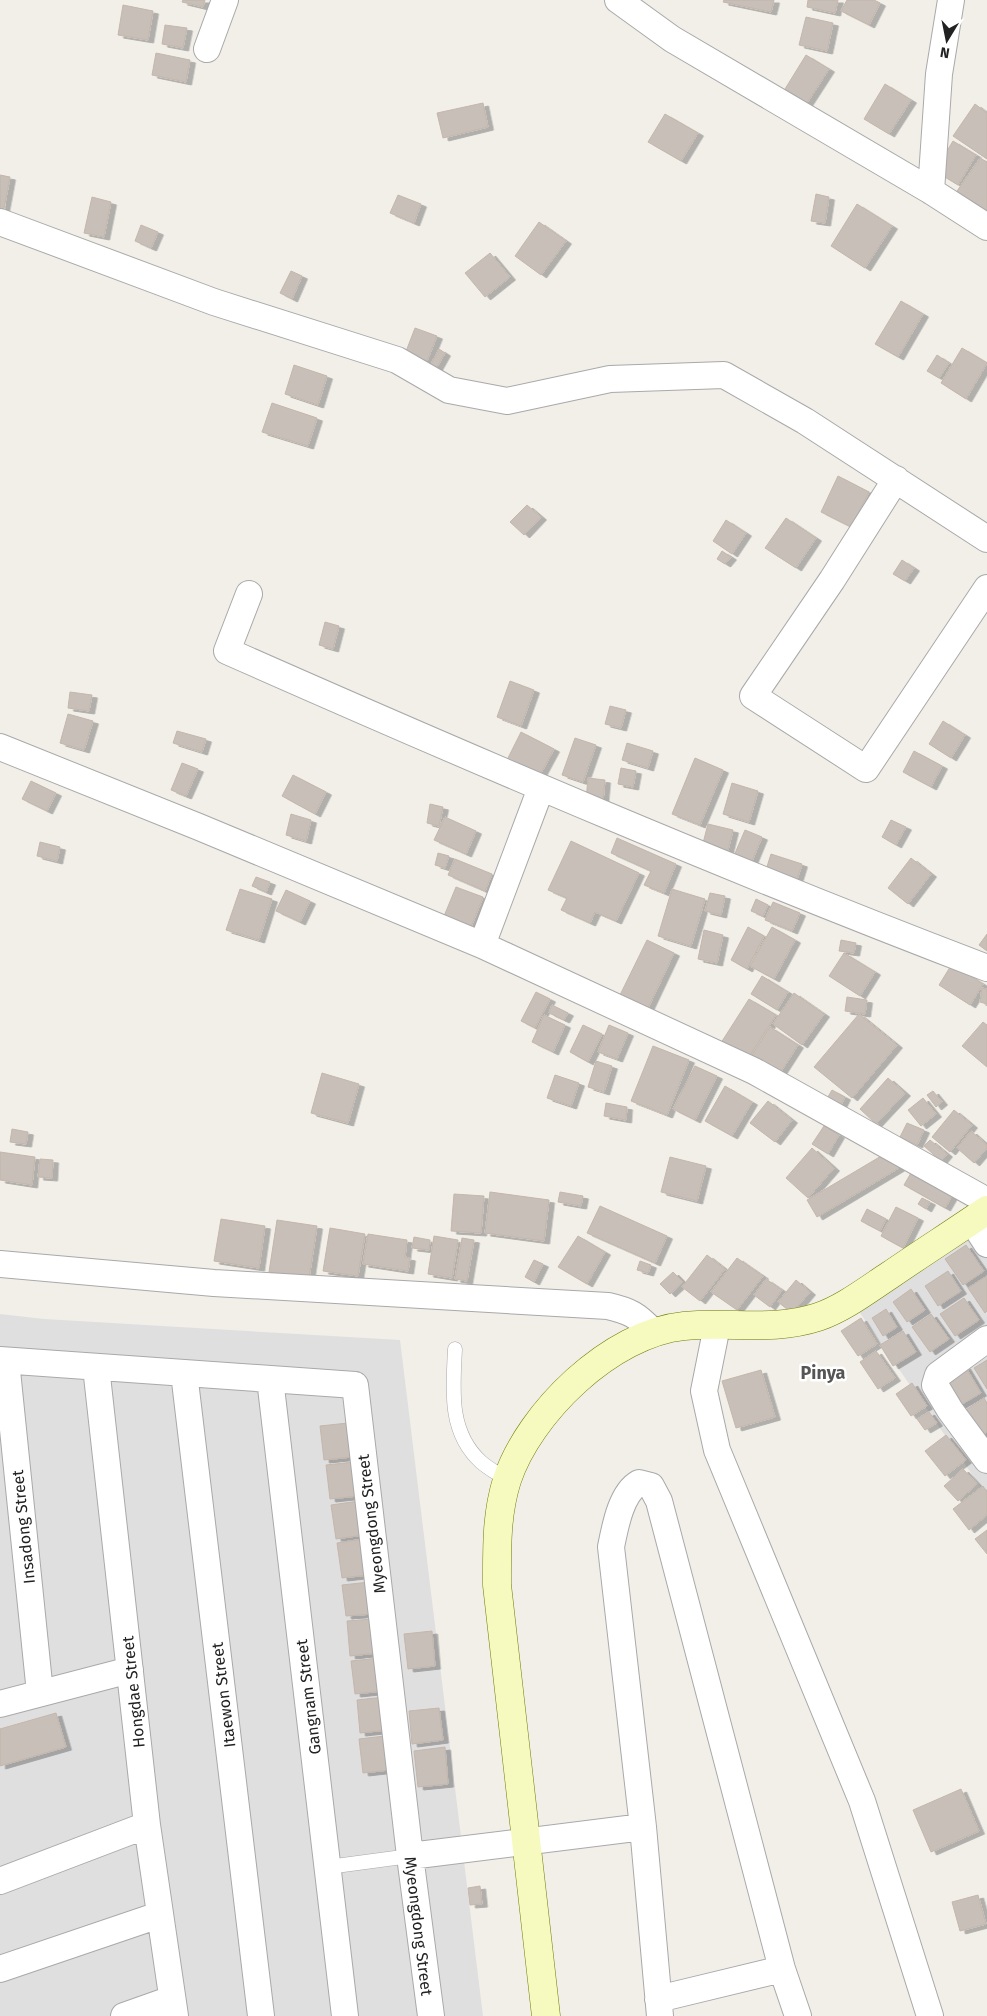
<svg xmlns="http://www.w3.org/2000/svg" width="987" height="2016" viewBox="0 0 987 2016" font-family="'Fira Sans',sans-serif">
<defs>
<filter id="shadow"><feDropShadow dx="5.5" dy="3" stdDeviation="0" flood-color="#0004"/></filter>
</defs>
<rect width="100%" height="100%" fill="#f2efe9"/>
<path fill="#e0dfdf" d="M987 1221V1496L851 1300Z
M0 1314 44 1319 400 1340 483 2016H0Z"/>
<path fill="#c7bfb8" stroke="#c4b6ab" filter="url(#shadow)" d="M183 0H205L203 7 182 2Z
M724 0H774L771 12 723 2Z
M808 0H838L835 13 807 7Z
M847 0H874L880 3 869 25 841 11Z
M123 5 153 11 148 40 118 35Z
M806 17 833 23 827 51 799 45Z
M165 25 187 28 183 48 162 44Z
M156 53 190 60 186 82 152 75Z
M806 55 829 69 807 103 785 89Z
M885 84 911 100 889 134 864 119Z
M483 103 488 127 443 138 437 113Z
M975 104 987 113V159L953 136Z
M665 114 698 133 681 161 648 142Z
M953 141 976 155 958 185 935 171Z
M980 158 987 162V211L957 191Z
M0 175 10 177 3 214 0 213Z
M816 194 829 197 825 223 811 221Z
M398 195 421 204 414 223 390 213Z
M92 197 111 202 104 237 84 233Z
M857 204 892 226 865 268 831 246Z
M539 222 566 241 541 275 515 256Z
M141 225 158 232 151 248 135 241Z
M490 253 510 277 485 297 465 273Z
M291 271 302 276 292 299 280 293Z
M901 301 923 314 898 357 875 344Z
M415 328 437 336 427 361 405 354Z
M962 348 987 363 966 399 941 383Z
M439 349 445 353 436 369 430 366Z
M937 355 949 363 939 378 927 371Z
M294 365 327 376 318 405 285 394Z
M272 403 317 418 308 446 262 432Z
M838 476 869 492 851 527 821 512Z
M527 505 541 517 524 535 510 522Z
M786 518 816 538 796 568 765 548Z
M726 520 746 533 732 554 713 541Z
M722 551 731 557 725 564 717 559Z
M902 560 914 568 905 581 893 574Z
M325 622 339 626 333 649 319 645Z
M510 681 534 690 521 726 497 717Z
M70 692 92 695 89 711 68 708Z
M610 706 626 710 621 728 605 724Z
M68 714 93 721 84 750 60 743Z
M943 721 965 735 951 758 929 744Z
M177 731 206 739 202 752 173 743Z
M521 732 554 749 539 777 507 760Z
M575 738 596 745 583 782 562 775Z
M627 743 653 751 648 768 622 760Z
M914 751 942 766 931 787 903 772Z
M695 758 723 770 700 825 672 814Z
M182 763 198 769 186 796 171 790Z
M621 768 636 771 633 787 618 784Z
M293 775 326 792 315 814 282 796Z
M588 778 605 780 603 801 586 800Z
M31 781 56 793 47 811 22 799Z
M732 783 758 791 749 822 723 814Z
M430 804 443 807 439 826 427 823Z
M291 814 311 820 306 841 286 835Z
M445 817 476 831 466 854 434 840Z
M891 820 906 827 896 845 882 837Z
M708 824 733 830 727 854 702 847Z
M745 830 762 837 750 866 733 858Z
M617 838 676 864 664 893 644 885 651 871 611 853Z
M571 841 639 873 616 921 595 912 590 923 561 910 567 898 548 890Z
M40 842 60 847 57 861 37 856Z
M438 853 449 856 445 868 435 865Z
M771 854 802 864 796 883 765 873Z
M911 858 931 874 908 904 888 888Z
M455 859 492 874 485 891 448 875Z
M256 877 270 882 266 892 252 886Z
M456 887 483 897 469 932 442 921Z
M240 889 272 899 259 940 226 930Z
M672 889 705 899 691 946 658 936Z
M286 890 310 901 300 922 276 911Z
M710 893 725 896 721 915 705 911Z
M756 899 768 905 763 916 751 911Z
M773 902 800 913 792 931 765 920Z
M748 927 764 936 747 969 731 960Z
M772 927 795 940 774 979 750 966Z
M704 930 723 935 717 963 698 959Z
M987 934V951L979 945Z
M647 940 674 953 648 1008 620 995Z
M841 940 856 943 854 953 839 951Z
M844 953 875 972 860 996 829 976Z
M952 964 983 984 970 1005 939 985Z
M762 976 788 992 777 1010 751 994Z
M982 988 987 989V1004L980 1002Z
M536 992 550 999 535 1028 521 1021Z
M794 993 824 1014 802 1045 773 1024Z
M847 997 867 1000 865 1014 845 1011Z
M749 999 776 1015 745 1063 719 1046Z
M552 1005 568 1013 564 1020 549 1013Z
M859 1014 897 1045 852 1098 814 1067Z
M544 1015 565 1025 553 1052 532 1042Z
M983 1022 987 1025V1067L962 1046Z
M583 1025 602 1034 588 1062 570 1052Z
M609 1025 628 1033 617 1059 598 1052Z
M770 1027 798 1045 780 1073 752 1055Z
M653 1046 689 1060 667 1115 631 1101Z
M596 1061 612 1066 604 1092 588 1087Z
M695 1066 717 1076 695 1120 673 1109Z
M322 1073 359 1084 348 1123 311 1113Z
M555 1075 579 1083 571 1106 547 1098Z
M888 1078 905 1093 876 1124 860 1109Z
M725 1086 752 1102 732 1136 705 1121Z
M832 1090 845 1097 839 1109 825 1102Z
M933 1091 942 1102 936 1107 927 1095Z
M923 1098 936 1114 921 1126 908 1110Z
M768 1101 792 1120 775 1142 750 1123Z
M606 1103 627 1107 626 1120 604 1116Z
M954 1110 972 1125 950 1152 932 1137Z
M907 1123 924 1130 917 1145 900 1137Z
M824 1126 839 1135 828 1154 812 1144Z
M12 1129 28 1132 26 1144 10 1142Z
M971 1131 987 1145V1148L974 1163 957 1148Z
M930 1140 947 1154 941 1161 924 1146Z
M812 1148 834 1168 808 1198 786 1178Z
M0 1152 35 1157 32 1185 0 1180Z
M888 1152 899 1168 817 1217 807 1200Z
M670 1157 706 1166 697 1201 661 1192Z
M40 1159 53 1160 52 1178 38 1177Z
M915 1166 956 1189 945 1208 904 1185Z
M490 1192 549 1200 544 1241 485 1233Z
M560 1192 583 1196 581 1206 558 1202Z
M454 1194 484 1196 481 1233 451 1231Z
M922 1198 930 1202 926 1209 918 1204Z
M600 1206 667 1236 655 1263 587 1233Z
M896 1207 918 1218 903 1248 881 1236Z
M867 1209 886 1219 880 1231 861 1221Z
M221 1219 265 1226 259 1268 214 1261Z
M277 1220 317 1226 309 1278 269 1272Z
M330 1228 365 1234 358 1276 323 1271Z
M368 1234 407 1240 405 1257 410 1258 408 1271 363 1264Z
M434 1236 458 1240 452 1278 428 1274Z
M578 1236 605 1252 587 1284 558 1267Z
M414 1237 430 1240 429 1250 412 1248Z
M462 1238 474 1240 467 1281 455 1279Z
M966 1245 984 1271 963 1285 945 1259Z
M707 1255 725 1269 700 1301 682 1287Z
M737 1258 763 1276 737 1310 711 1292Z
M534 1260 543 1264 534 1282 525 1277Z
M640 1261 651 1265 648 1273 637 1270Z
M948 1271 961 1291 938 1306 925 1286Z
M673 1272 683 1282 670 1294 660 1284Z
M987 1276V1311L985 1313 968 1288Z
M766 1279 782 1290 770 1307 754 1295Z
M796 1280 810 1292 792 1313 778 1302Z
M911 1289 925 1310 907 1322 893 1302Z
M964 1298 979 1320 955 1336 940 1314Z
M886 1309 897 1327 883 1336 872 1318Z
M931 1314 949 1339 930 1352 912 1327Z
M861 1318 877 1344 858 1356 841 1331Z
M903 1331 916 1352 893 1366 880 1345Z
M876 1351 895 1378 878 1389 860 1362Z
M987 1360V1389L974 1368Z
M965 1366 981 1393 957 1407 941 1380Z
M761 1370 775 1417 736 1428 722 1381Z
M912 1383 927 1406 911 1416 896 1394Z
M984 1398 987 1403V1432L977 1438 961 1413Z
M929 1412 937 1423 925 1430 917 1419Z
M348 1423 352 1457 324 1460 320 1426Z
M946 1435 966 1460 945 1476 925 1451Z
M354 1462 358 1496 330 1499 326 1465Z
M963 1469 977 1484 958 1501 944 1486Z
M983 1486 987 1492V1515L969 1530 953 1509Z
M359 1501 364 1535 336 1539 331 1505Z
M987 1530V1554L975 1539Z
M363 1539 368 1575 342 1578 337 1543Z
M370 1582 373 1614 346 1616 342 1585Z
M373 1619 377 1653 350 1656 347 1621Z
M432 1631 435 1666 408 1669 404 1634Z
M379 1658 383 1691 355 1694 351 1661Z
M384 1697 387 1730 360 1733 357 1700Z
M439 1708 443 1740 412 1744 409 1711Z
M56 1713 66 1747 0 1766V1729Z
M385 1736 389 1770 363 1773 359 1739Z
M445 1747 448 1784 418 1787 414 1751Z
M961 1789 979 1831 931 1852 913 1810Z
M480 1886 482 1904 470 1905 468 1888Z
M978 1895 986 1924 960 1931 952 1902Z"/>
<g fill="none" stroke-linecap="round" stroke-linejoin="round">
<defs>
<path id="lane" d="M455 1349C453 1389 448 1432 481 1462 489 1469 499 1474 507 1480
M328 1867 410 1856"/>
<path id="street" d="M618 0 672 39 931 191 987 227
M207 49 225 0
M931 191 939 74 951 0
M0 222 214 302 397 360 449 390 507 401 610 379 724 375 805 421 987 539
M896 479 832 580 753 696 866 769 987 588
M249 594 227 651C478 762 730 870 987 968
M0 747 199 827 482 945 754 1071 987 1201
M482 945 541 788
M972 1221 987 1244
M0 1264 214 1283 608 1306C630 1311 637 1315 653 1332
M717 1326 704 1391 717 1450 862 1801 930 2016
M987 1339 938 1375 935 1385 950 1410 987 1460
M0 1360 355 1385 410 1856 431 2016
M6 1361 40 1693
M96 1367 147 1825 175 2016
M184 1373 261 2016
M270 1379 345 2016
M0 1704 130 1670
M410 1856 643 1827
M0 1881 147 1825
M0 1969 159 1915
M658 1999 782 1969
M124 2016 172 1999
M660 2016 643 1827 611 1547C615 1527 621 1493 639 1483L651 1486 659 1501 782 1969 798 2016"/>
<path id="secondary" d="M546 2016 497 1585C497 1549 496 1515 507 1480 529 1413 611 1333 684 1326 730 1321 772 1332 818 1317 844 1308 867 1290 890 1275 922 1253 955 1232 987 1210"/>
</defs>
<use href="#lane" stroke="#a9a9a9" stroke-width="15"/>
<use href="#street" stroke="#a9a9a9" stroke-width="28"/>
<use href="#secondary" stroke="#707d05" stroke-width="29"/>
<use href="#lane" stroke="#fff" stroke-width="14"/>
<use href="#street" stroke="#fff" stroke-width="26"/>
<use href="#secondary" stroke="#f7fabf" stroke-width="28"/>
</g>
<g text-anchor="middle" stroke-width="5" stroke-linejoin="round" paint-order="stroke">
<g font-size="16" fill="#222" stroke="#fff">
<text transform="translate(371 1524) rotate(-97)" y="6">Myeongdong Street</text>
<text transform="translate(23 1527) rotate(-96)" y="6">Insadong Street</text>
<text transform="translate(133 1692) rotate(-96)" y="6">Hongdae Street</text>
<text transform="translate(223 1695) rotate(-97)" y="6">Itaewon Street</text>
<text transform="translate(308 1697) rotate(-97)" y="6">Gangnam Street</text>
<text transform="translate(419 1926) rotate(83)" y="6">Myeongdong Street</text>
</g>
<g font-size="18" font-weight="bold" fill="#555" stroke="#fff">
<text x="823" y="1379">Pinya</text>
</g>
</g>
<g transform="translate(947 40) rotate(190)" stroke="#ffffff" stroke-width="4" paint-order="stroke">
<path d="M0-4L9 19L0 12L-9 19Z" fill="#222222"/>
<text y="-8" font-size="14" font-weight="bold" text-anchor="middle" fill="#222222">N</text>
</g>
</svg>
